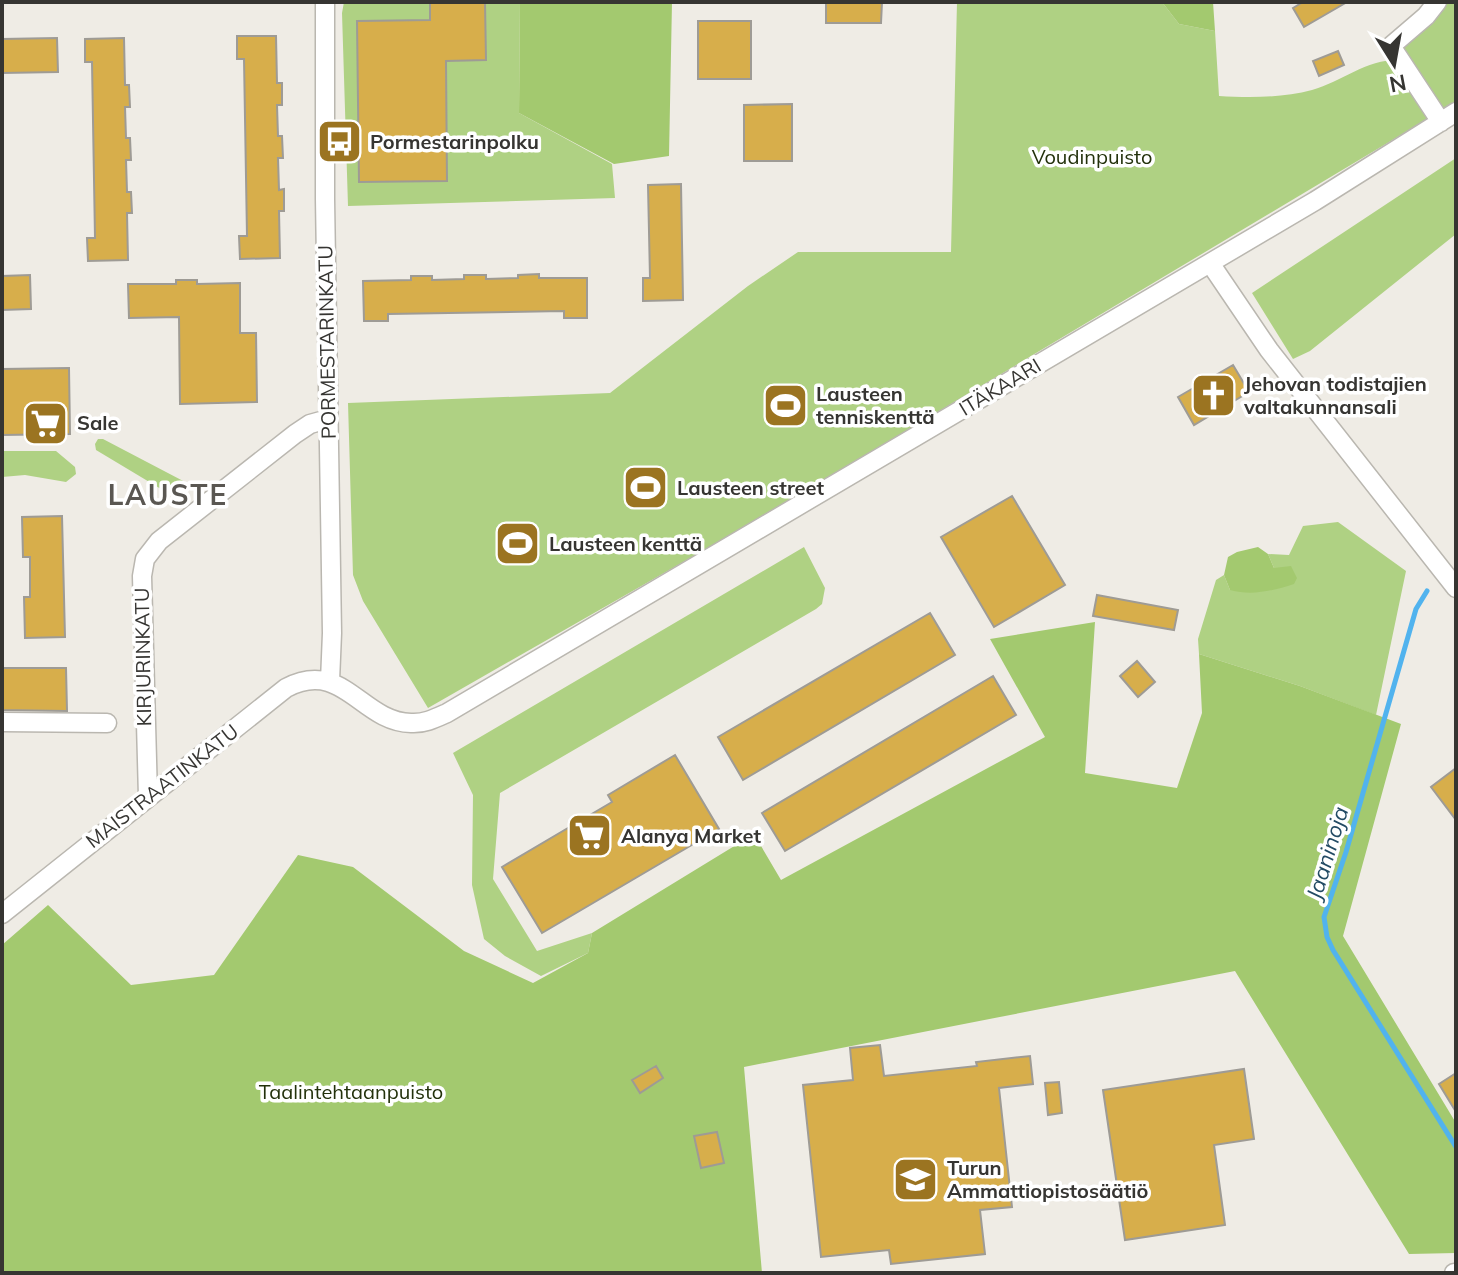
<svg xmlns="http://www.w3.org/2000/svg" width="1458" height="1275" viewBox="0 0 1458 1275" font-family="Mulish,sans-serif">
<rect width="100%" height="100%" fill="#efece5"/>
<path fill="#afd183" d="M344 2H520L519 113 612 164 615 198 348 206 342 13Z
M957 2H1162L1179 24 1215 31 1219 96C1249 98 1282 98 1312 90 1344 81 1368 57 1405 60L1404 45 1446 2H1456V102L762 517 428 708 363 601 353 575 348 403 610 393 748 286 798 252H951Z
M1456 158V234L1310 351 1293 359 1252 293Z
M98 439H103L187 483 171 495 96 450 95 444Z
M2 451H56L75 467 76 474 66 482 25 475 2 477Z
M1338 522 1406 571 1376 715 1300 686 1199 654 1198 639 1216 580 1224 575 1230 590 1274 568 1268 554 1289 555 1303 526Z
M804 547 825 588 822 604 816 609 500 793 493 879 537 951 592 933 588 953 541 976 505 956 484 939 472 885 473 795 453 753Z"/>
<path fill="#a3c96f" d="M520 2H672L669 156 614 164 519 113Z
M1162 2H1213L1215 31 1179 24Z
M1258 547 1268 554 1274 568 1291 566 1297 578 1294 584C1272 591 1252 596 1230 590L1224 575 1228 557 1237 552Z
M1095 622 1085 773 1177 788 1202 713 1199 654 1300 686 1401 724 1343 936 1456 1123V1253L1409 1254 1235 971 744 1067 762 1273H2V945L48 905 131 985 214 975 298 855 353 867 464 951 533 983 588 953 592 933 754 834 781 880 1045 737 990 639Z"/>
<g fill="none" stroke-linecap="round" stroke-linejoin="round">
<path stroke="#51b3ee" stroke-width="5" d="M1427 591 1416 609 1346 852 1324 917 1327 937 1333 950 1456 1147"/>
</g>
<path fill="#d7ae4b" stroke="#9e9b95" stroke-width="2" d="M430 2H485L486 60 446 61 447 181 359 182 357 21 430 20Z
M826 2H882L881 23H826Z
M1303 2H1347L1304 27 1293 8Z
M698 21H751V79H698Z
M237 36H276L277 83H282V105H277L278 136H282L283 158H278L279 190 284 189V211H279L280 258 240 259 239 236H247L244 59H237Z
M57 38 58 72 2 73V39Z
M124 38 125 85H129L130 107H125L126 138H130L131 160H126L127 192H131L132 213H127L128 260 88 261 87 238H95L92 62H85V39Z
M1338 51 1344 65 1319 76 1313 61Z
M792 104V161H744V105Z
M681 184 683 300 643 301V278H650L648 185Z
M539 274V278H587V318H564V311L388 314V321H364L363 281 411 280V276H432V280L464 279V275H486V279L518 278V275Z
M30 275 31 309 2 310V276Z
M176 280H197V284L240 283V333H256L257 402 180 404 179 317 129 318 128 284H176Z
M1233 365 1249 392 1194 425 1178 397Z
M69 368 70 434 2 435V369Z
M1012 496 1065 585 994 627 941 537Z
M62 516 65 637 25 638 24 597H30V557H23L22 517Z
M1097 595 1178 610 1174 630 1093 616Z
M930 613 955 655 743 780 718 737Z
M1137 661 1155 682 1138 697 1120 676Z
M2 668H66L67 711 2 710Z
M993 676 1016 715 785 851 762 813Z
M675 755 719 829 542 933 502 867 612 802 608 795Z
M1456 768V820L1431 787Z
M880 1045 884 1076 977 1066 976 1062 1030 1056 1033 1084 999 1088 1012 1207 980 1210 985 1254 891 1264 889 1250 821 1257 803 1085 853 1080 850 1048Z
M656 1066 663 1078 640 1093 632 1080Z
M1244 1069 1254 1139 1214 1145 1225 1225 1125 1240 1103 1090Z
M1456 1073V1112L1439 1084Z
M1059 1082 1062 1113 1048 1115 1045 1083Z
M717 1132 724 1163 701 1168 694 1136Z"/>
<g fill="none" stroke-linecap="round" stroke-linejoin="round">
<defs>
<path id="minor" d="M325 2V199L332 633 330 681
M1437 2 1426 16 1391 46 1441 122
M1210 263 1269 350 1456 588
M2 722 107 723
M148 797 142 576 145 559 159 541 295 434 310 424 328 419
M2 914 286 688C343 658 361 722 411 723 424 724 436 718 447 713L1315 201 1456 112
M1454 1273H1456"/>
</defs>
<use href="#minor" stroke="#bab7b0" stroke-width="21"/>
<use href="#minor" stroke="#fff" stroke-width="18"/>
</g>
<defs>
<symbol id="bus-square" viewBox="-11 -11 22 22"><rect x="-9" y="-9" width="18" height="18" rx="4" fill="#9b7421" stroke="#fff"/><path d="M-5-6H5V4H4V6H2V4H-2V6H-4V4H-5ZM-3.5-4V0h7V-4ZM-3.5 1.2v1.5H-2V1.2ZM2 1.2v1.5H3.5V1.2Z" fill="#fff"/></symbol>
<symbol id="church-square" viewBox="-11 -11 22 22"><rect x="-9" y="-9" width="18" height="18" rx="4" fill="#9b7421" stroke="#fff"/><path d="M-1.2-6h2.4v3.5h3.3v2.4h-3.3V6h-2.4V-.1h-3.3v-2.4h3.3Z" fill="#fff"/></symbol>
<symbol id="stadium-square" viewBox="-11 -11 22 22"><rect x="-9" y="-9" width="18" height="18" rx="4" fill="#9b7421" stroke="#fff"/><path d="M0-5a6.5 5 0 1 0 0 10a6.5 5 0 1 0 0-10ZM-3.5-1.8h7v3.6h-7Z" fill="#fff"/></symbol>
<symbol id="supermarket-square" viewBox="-11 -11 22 22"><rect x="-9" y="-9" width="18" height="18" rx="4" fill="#9b7421" stroke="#fff"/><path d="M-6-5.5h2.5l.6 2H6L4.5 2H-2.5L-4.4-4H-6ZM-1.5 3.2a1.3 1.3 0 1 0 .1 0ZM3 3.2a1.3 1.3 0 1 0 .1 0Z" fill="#fff"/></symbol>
<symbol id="school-square" viewBox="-11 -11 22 22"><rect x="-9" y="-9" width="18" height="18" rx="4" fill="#9b7421" stroke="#fff"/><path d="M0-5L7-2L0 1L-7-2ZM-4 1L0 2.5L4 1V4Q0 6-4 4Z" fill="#fff"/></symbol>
</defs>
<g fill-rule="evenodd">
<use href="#bus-square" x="314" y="116" width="51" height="51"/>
<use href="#church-square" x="1188" y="370" width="51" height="51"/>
<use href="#stadium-square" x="760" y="380" width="51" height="51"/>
<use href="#supermarket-square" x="20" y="398" width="51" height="51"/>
<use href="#stadium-square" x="620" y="462" width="51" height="51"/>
<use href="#stadium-square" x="492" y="518" width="51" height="51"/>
<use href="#supermarket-square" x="564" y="810" width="51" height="51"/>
<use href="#school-square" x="890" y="1154" width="51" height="51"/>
</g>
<g text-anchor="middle" stroke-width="7" stroke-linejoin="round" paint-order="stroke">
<g font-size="20" font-weight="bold" fill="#363532" stroke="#fff" text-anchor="start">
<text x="370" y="149">Pormestarinpolku</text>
<text x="1244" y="391">Jehovan todistajien<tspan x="1244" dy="23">valtakunnansali</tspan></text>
<text x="816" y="401">Lausteen<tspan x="816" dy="23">tenniskenttä</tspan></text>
<text x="77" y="430">Sale</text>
<text x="677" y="495">Lausteen street</text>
<text x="549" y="551">Lausteen kenttä</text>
<text x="621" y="843">Alanya Market</text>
<text x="947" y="1175">Turun<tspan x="947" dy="23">Ammattiopistosäätiö</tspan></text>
</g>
<g font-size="20" fill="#23310b" stroke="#fff">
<text x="1092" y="164">Voudinpuisto</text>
<text x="351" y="1099">Taalintehtaanpuisto</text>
</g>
<g font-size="20" fill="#363532" stroke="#fff">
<text transform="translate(327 342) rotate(-91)" y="7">PORMESTARINKATU</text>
<text transform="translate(1000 387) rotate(-31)" y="7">ITÄKAARI</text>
<text transform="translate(143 657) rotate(-91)" y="7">KIRJURINKATU</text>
<text transform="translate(162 786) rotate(-38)" y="7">MAISTRAATINKATU</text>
</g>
<g font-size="22" font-style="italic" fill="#234b64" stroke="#fff">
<text transform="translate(1327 853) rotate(-73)" y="8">Jaaninoja</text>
</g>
<g font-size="28" font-weight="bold" letter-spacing="2" fill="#5a5752" stroke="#fff">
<text x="168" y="505">LAUSTE</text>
</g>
</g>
<rect width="1458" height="1275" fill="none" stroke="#363532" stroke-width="8"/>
<g transform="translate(1394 64) rotate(169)" stroke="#ffffff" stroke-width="6" paint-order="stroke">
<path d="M0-6L14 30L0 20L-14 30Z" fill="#363532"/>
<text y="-12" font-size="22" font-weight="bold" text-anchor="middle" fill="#363532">N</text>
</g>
</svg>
